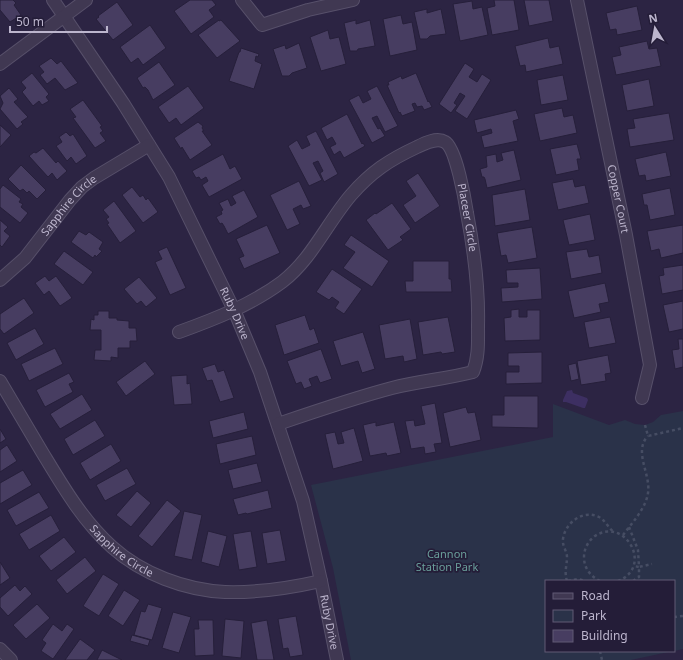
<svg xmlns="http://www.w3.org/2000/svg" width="683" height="660" viewBox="0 0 683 660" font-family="'Noto Sans',sans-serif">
<rect width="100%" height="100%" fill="#2c2443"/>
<path fill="#2a3249" d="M553 404 609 425 625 420 635 424 645 425 653 422 661 415 683 411V649L674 651V581H546V651H673L631 660H351L333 568 311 485 553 437Z"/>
<path fill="#3d2f62" d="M572 390 573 393 587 398 588 400 585 408H583L566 402H563V400L567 391Z"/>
<path fill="#473d61" stroke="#261f3a" d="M0 0H13L16 3 14 5 21 15 10 22 0 10Z
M190 0H212L216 5 209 10 214 17 191 34 174 11Z
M494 0H514L519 30 492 35 487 8 495 6Z
M524 0H549L553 21 529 26Z
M472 1 473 9 482 7 488 35 460 41 453 4Z
M117 2 133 25 113 40 96 19 99 17 98 16Z
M637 6 642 30 617 35 616 29 610 30 606 13Z
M427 9V13L441 9 446 34 430 36 427 39H420L414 12Z
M401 15 403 24 412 22 417 50 390 56 383 19Z
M219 20V21L221 20 240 41 217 58 198 35Z
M356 20V24L370 20 375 46 358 49 357 51H350L344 23Z
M150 25 166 48 143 65 138 58 131 63 120 47Z
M328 30 330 39 339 37 346 64 321 71 310 37Z
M548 38 550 48 559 46 563 64 526 72 525 65 520 66 515 46Z
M647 41 649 49 657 48 661 66 616 75 612 57 621 55 619 47Z
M299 43 307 68 292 73 289 76H282L273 49 285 45 286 49Z
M241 48 259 54 258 57 256 56 255 61 262 64 254 89 229 81 239 52H240Z
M51 58 57 64 61 61 78 83 65 90 55 78 47 84 40 75 44 72 39 66Z
M159 62 175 85 153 100 148 90 145 87 143 88 137 78Z
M465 63 474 69 469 77 477 82 482 74 491 80 467 119 455 111 465 96 460 93 454 103 457 105 451 113 439 104Z
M32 73 49 94 46 97 49 101 42 105 39 101 33 106 22 92 26 88 21 82Z
M416 73 428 102 429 101 432 107 424 110 422 106 417 107 415 103 412 104 415 111 402 116 400 112 399 113 387 85H389L388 82 401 76 402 79Z
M563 75 568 100 541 105 537 80Z
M649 79 654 106 627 111 622 85Z
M188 86 204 108 181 125 176 118 169 123 158 107Z
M377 86 398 126 385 132 377 116 372 118 378 129 380 128 385 136 372 143 349 100 359 95 363 103 371 99 367 91Z
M9 88 18 99 14 102 28 117 21 122 23 124 17 129 0 109 3 103 0 96Z
M83 100 102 126 100 127 103 131 100 133 106 141 95 148 73 118 76 117 70 109Z
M562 108 564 117 573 115 577 133 540 141 534 114Z
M516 110 519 119 513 121 518 141 484 148 481 136 492 133 491 129 477 133 474 120Z
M669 113 674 140 630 147 627 129 635 128 633 119Z
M347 114 362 144 363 143 365 146 344 158 340 151 334 155 330 147 336 144 332 137 327 140 321 128Z
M198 122 203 126 202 128 204 131H202L212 145 190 160 182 147 181 149 174 138Z
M0 125 11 135 0 147Z
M316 131 338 174 324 182 320 173 323 171 318 161 313 163 322 180 309 186 288 146 297 140 302 149 310 145 306 136Z
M66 132 70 136 73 134 87 156 76 164 71 157 67 161 56 146 62 142 59 137Z
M577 144 581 159H577L579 170 556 175 550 149Z
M43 148 56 163 58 161 67 171 57 180 52 173 48 177 29 156 34 152 36 153Z
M514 150 521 180 487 188 485 179 484 177H482L480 169 487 167 486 156 496 154 497 162 503 160 501 153Z
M666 152 671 176 646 181 645 175 639 176 635 159Z
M223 154 230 169 235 166 242 179 209 197 202 185 208 181 206 177 201 180 199 177 196 178 192 171Z
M21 165 46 190 37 199 29 191 27 193 23 189 20 191 8 179Z
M418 173 440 206 415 223 403 205 416 196 406 181Z
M573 179 575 187 585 185 589 203 558 210 552 183Z
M299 181 311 206 303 209 301 205 293 209 300 224 287 230 270 195Z
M3 185 21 199 19 202 23 204 21 207 28 213 20 223 0 207V189Z
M132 187 140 197 143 195 146 200 148 198 158 212 143 223 122 195Z
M670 188 675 215 650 220 647 205H644L642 194Z
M525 189 530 220 495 226 492 195Z
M244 190 258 217 228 234 224 226 222 223 220 224 216 217 222 214 221 211 223 210 219 203 228 199 231 206 236 203 232 196Z
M114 201 136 231 120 243 107 224 109 223 106 219 109 217 103 210Z
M392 203 411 229 400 237 403 240 388 250 366 220 375 213 376 214Z
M590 214 595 240 569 245 563 220Z
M0 220 8 227 4 231 10 236 2 247 0 245Z
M267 225 280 253 244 269 239 258 244 256 236 239Z
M683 225V253L661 258 659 249 651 251 647 231Z
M532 227 537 258 508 263 506 255 501 256 497 233Z
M79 231 86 235 89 232 103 242 99 249 102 251 96 257 95 255 93 258 71 242Z
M351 235 389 261 372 287 343 268 355 252 344 245Z
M167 247 186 288 170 295 155 262 162 259 158 251Z
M587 249 589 257 599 255 602 273 571 279 566 252Z
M64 251 93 272 83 285 54 264Z
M413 261H449V279H451L452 292H406L405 281H413Z
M683 265V290L662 294 659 276 664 275 663 268Z
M540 268 542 299 502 302 501 288 518 287V283H507L506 270Z
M332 269 362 289 344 314 335 308 339 302 332 297 329 300 316 292Z
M45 276 49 281 56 276 72 298 60 306 49 291 44 295 35 283Z
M139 277 157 298 146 307 141 301 137 304 124 289Z
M605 283 609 302 599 304 601 312 574 318 568 291Z
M24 298 34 313 4 334 0 329V314Z
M683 301V329L669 332 663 305Z
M519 309V317H527V310H540V340L505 341 504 318 511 317V310Z
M98 311H109V318H117V320L129 321V328H136L137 341H130V348H118V358L111 357V361L94 360 95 350H101V330H90L91 319 94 320V315H98Z
M305 315 310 330 314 328 319 343 284 355 275 325Z
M448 317 455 352 442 354 441 352 423 355 418 322Z
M610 317 616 343 589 348 584 322Z
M410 319 417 359 404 362 403 356 385 359 379 325Z
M35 328 44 344 16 360 7 343Z
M363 332 375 369 362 373 358 361 341 366 333 341Z
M678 339H683V367L675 369 672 350 679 349Z
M55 348 63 364 29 381 21 364Z
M321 349 332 379 320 383 317 376 309 379 312 386 304 389 301 382 296 384 287 361Z
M542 352V383L506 384V372H519V366H508V353Z
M608 355 611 373 605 374 606 381 581 385 577 361Z
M145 361 155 374 126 396 116 382Z
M576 363 579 379 571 381 568 365Z
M215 364 218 372 224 370 234 398 220 402 212 380 207 381 202 368Z
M69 373 74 382 69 384 73 392 45 407 36 390Z
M187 375V384L190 383 192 404 174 405 171 376Z
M82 394 92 410 60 429 50 414Z
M504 396H538V428L492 427V415H504Z
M435 403 442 443 434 444 436 452 425 454 424 447 411 449 405 421 414 420 415 426 425 424 421 406Z
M466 407 468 413 475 412 481 440 450 447 443 413Z
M244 412 248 429 213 438 209 421Z
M95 420 105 436 73 455 64 439Z
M376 422V426L394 422 401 453 387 456 386 453 370 456 363 425Z
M354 428 363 461 333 469 325 434 335 432 338 444 344 443 341 432Z
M0 429 6 439 0 443Z
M252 436 256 455 220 464 216 444Z
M111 444 121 461 90 480 80 463Z
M7 445 17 461 0 472V450Z
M257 463 262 482 233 489 228 470Z
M127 468 136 484 105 501 96 485Z
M23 470 32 485 0 504V483Z
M268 490 272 508 247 514 246 513 238 515 233 499Z
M137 491 151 503 131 527 116 515Z
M39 492 49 508 16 526 7 510Z
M167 500 181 511 152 547 138 536Z
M184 511 202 515 192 560 174 556Z
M51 515 60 531 29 550 19 534Z
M280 530 286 561 267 564 262 533Z
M208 531 227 536 219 567 201 562Z
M251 531 257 567 239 570 233 534Z
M64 537 76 552 51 571 39 556Z
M85 557 96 571 67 594 56 580Z
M0 562 10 578 0 585Z
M103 574 119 584 99 616 83 606Z
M15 585 20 591 25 586 32 594 8 616 0 607V598Z
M124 590 140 600 123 626 108 616Z
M37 604 50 618 26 639 13 625Z
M148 604 162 608 152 640 134 635 141 611 145 612Z
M173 612 191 617 179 653 162 648Z
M296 616 303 655 290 657 288 648 283 649 278 619Z
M225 619 244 621 241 658 222 656Z
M198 620H213L214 655 195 656 194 629H199Z
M267 620 274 660H257L251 623Z
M53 624 62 631 67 624 74 629 53 659 41 651 46 643 42 640Z
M132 635 150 640 148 646 130 641Z
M80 639 95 650 87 660H65Z
M102 650 122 660H97Z"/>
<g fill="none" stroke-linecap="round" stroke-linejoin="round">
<defs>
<g id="minor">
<path id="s1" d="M53 0 123 103 169 177 234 310 260 372 303 501 321 581 337 660"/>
<path d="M242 0 262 25 308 10 353 0"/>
<path id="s2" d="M577 0 626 235 650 365 642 398"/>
<path d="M0 64 86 0"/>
<path id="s3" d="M0 280 25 258 70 200 82 187 94 178 149 145"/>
<path id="s4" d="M179 332C215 319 251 305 282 282 312 259 327 223 351 195 371 172 389 160 417 147 425 143 437 137 445 142 456 148 465 200 467 213 474 250 479 287 478 325 478 341 479 357 473 372 446 379 419 381 392 388 354 398 316 411 278 424"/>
<path id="s5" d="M0 381C14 405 28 428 42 452 62 485 82 520 112 547 142 574 185 590 225 592 257 593 290 588 321 581"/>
<path d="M0 649 11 660"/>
</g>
</defs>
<use href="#minor" stroke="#57506a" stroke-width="14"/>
<path stroke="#464d63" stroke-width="2.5" stroke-dasharray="3 3" stroke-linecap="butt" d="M645 425 648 436 683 428
M629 527 638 550 639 567 634 566
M623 535C632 523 646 508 648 493 651 474 633 451 648 436
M567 581C564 571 567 566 567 557 567 551 562 546 563 539 565 523 583 509 599 517 606 521 608 528 614 532
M568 581 578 579 585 581
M600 581C590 576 584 568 584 557 584 549 588 541 595 536 625 516 654 567 618 581
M633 581 639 577V567L652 564
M674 617 683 616
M600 651 602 660"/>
<use href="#minor" stroke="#403852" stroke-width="12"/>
</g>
<g text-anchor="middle" stroke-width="3.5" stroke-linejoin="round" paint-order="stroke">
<g font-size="11" fill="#bcb5cd" stroke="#241d38">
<text dy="4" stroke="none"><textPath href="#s2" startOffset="203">Copper Court</textPath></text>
<text dy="4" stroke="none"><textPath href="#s3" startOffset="102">Sapphire Circle</textPath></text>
<text dy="4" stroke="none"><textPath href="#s4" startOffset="418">Placeer Circle</textPath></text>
<text dy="4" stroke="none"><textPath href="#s1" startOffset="363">Ruby Drive</textPath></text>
<text dy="4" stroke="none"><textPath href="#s5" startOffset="211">Sapphire Circle</textPath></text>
<text dy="4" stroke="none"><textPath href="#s1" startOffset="687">Ruby Drive</textPath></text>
</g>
<g font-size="11" fill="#6a9f9b" stroke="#241d38">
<text x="447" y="558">Cannon<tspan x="447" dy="13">Station Park</tspan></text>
</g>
</g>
<rect x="545" y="580" width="130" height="72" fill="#241d38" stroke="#615a74"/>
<rect x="553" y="593" width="20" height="6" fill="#403852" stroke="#615a74"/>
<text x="581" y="600" font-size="12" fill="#bcb5cd">Road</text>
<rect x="553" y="610" width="20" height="12" fill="#2a3249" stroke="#615a74"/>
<text x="581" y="620" font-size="12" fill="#bcb5cd">Park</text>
<rect x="553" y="630" width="20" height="12" fill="#473d61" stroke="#615a74"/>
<text x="581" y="640" font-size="12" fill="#bcb5cd">Building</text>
<g transform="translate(655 28) rotate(349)" stroke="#241d38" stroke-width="3" paint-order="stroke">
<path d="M0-3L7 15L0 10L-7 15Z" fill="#bcb5cd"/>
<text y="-6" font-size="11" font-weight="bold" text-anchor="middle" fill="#bcb5cd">N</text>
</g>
<path d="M10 26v6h97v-6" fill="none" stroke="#bcb5cd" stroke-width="2"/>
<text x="16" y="26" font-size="12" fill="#bcb5cd" stroke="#241d38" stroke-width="3" paint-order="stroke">50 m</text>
</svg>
